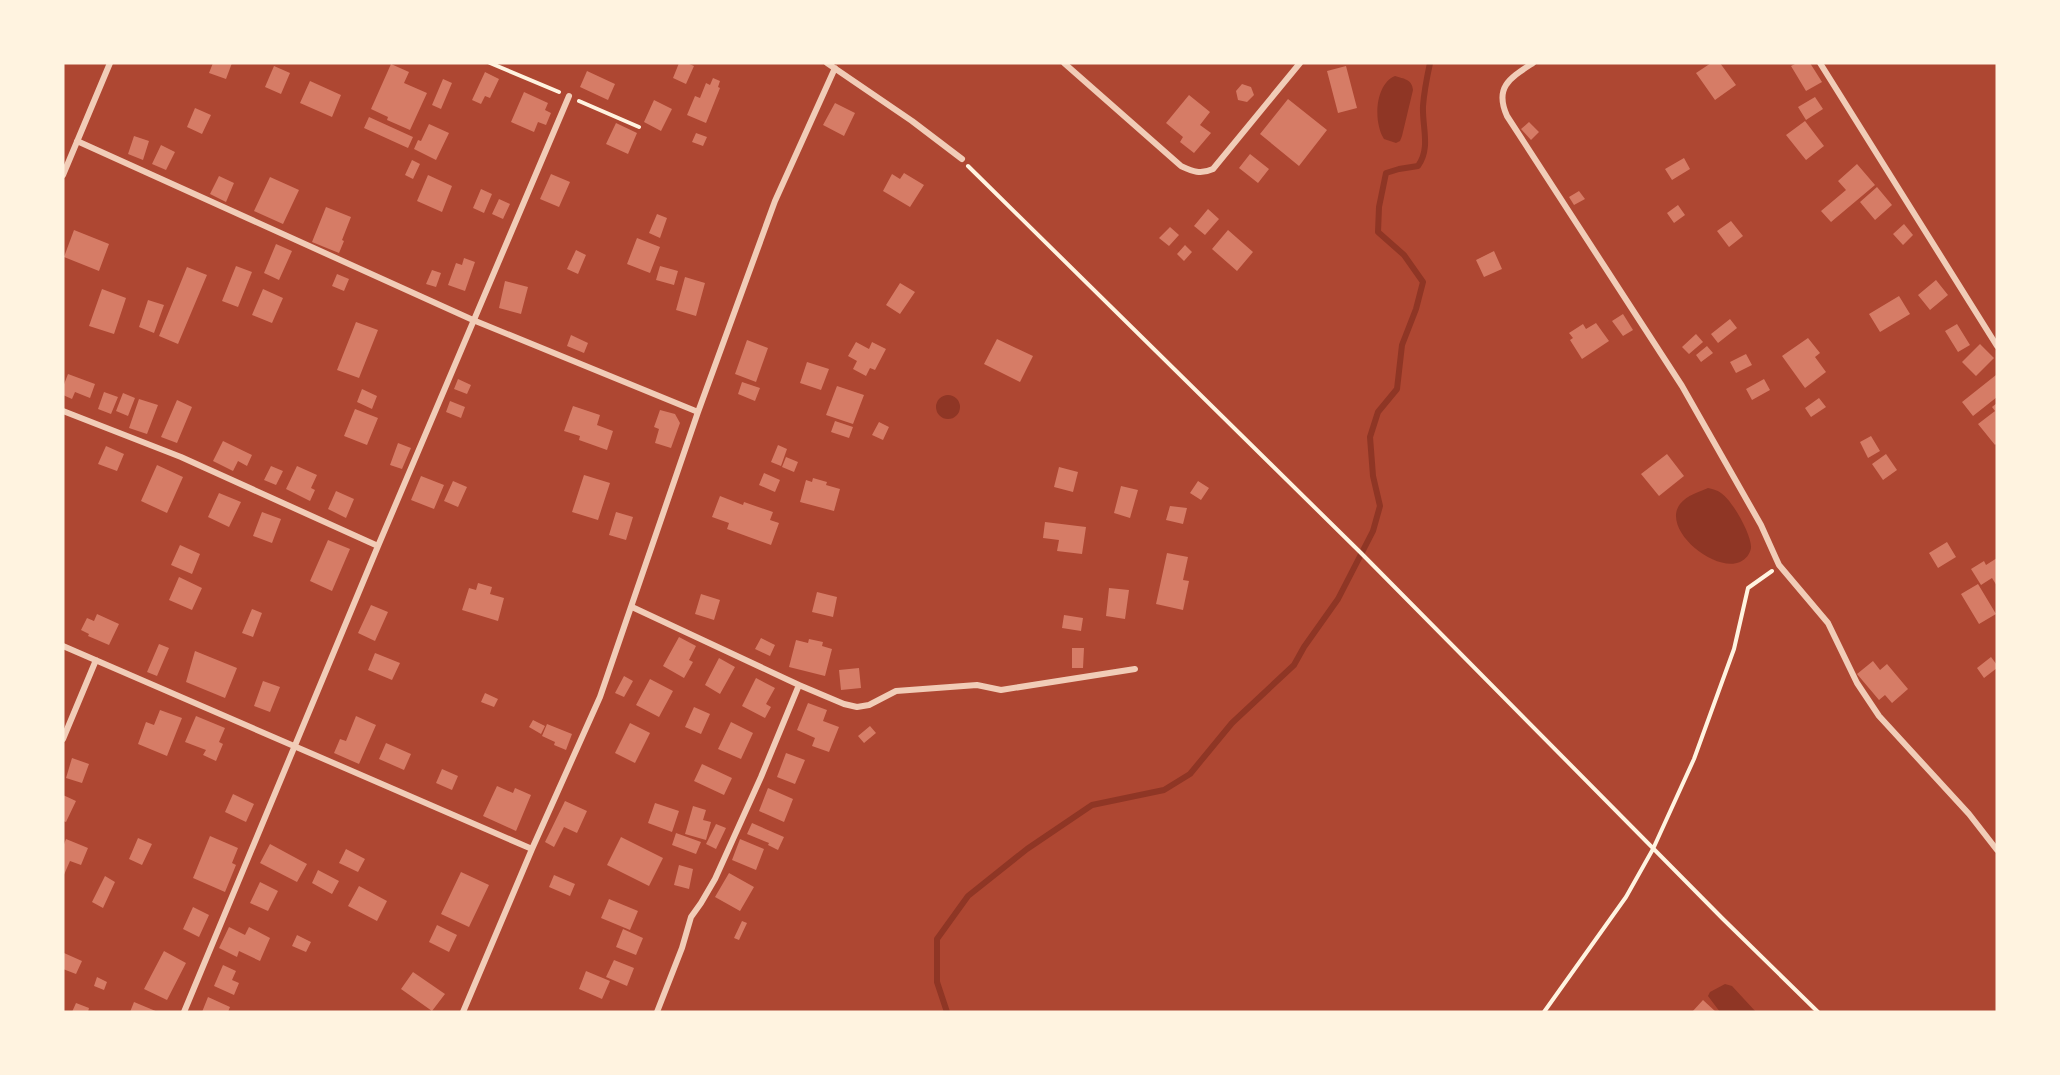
<svg xmlns="http://www.w3.org/2000/svg" width="2060" height="1075" viewBox="0 0 2060 1075" font-family="Figtree,sans-serif">
<rect width="100%" height="100%" fill="#c8553d"/>
<path fill="#ae4732" d="M63 63H1997V1012H63Z"/>
<path fill="#8f3625" d="M1395 76C1404 79 1412 79 1413 90L1402 136 1400 141 1396 143 1384 139C1373 122 1375 84 1395 76Z
M936 407a12 12 0 1 1 24 0a12 12 0 1 1-24 0Z
M1708 488C1712 489 1717 490 1721 493 1732 500 1752 535 1751 548 1750 554 1746 559 1740 562 1714 573 1661 529 1680 504 1687 495 1699 492 1708 488Z
M1725 984 1732 986 1756 1012H1720L1708 996 1710 992Z"/>
<g fill="none" stroke-linecap="round" stroke-linejoin="round">
<path stroke="#8f3625" stroke-width="6" d="M947 1012 937 982V939L968 896 1027 849 1092 805 1164 790 1190 774 1232 723 1294 665 1304 647 1338 599 1373 531 1380 506 1373 476 1370 437 1378 412 1397 389 1402 345 1416 309 1423 282 1404 255 1378 232 1379 207 1386 173 1399 169 1418 166C1431 148 1422 127 1423 106 1424 92 1427 77 1430 63"/>
</g>
<path fill="#d67c66" d="M213 63H232L226 79 209 73Z
M679 63H687L694 66 686 84 673 78Z
M1711 63H1720L1736 85 1715 100 1696 73Z
M1797 63H1810L1822 82 1806 91 1791 66Z
M391 64 409 72 404 83 427 93 410 130 387 120 388 117 371 109Z
M274 66 290 73 281 94 265 87Z
M1346 66 1357 108 1338 113 1327 71Z
M587 71 615 84 608 100 580 87Z
M485 72 499 79 490 98 485 96 481 104 472 100Z
M713 78 720 81 718 87 720 88 706 123 687 115 695 96 700 98 706 83 710 85Z
M443 79 452 83 441 109 432 105Z
M310 81 341 95 332 117 300 103Z
M1242 84 1251 87 1254 95 1247 102 1238 100 1236 91Z
M524 92 548 103 545 110 551 113 546 125 538 122 534 132 511 122Z
M1189 95 1210 112 1200 125 1211 133 1194 153 1180 142 1183 137 1166 123Z
M1815 97 1823 109 1806 120 1798 107Z
M1288 99 1327 130 1299 166 1260 134Z
M654 100 672 109 661 131 644 122Z
M835 103 855 113 844 136 823 125Z
M195 108 211 115 202 134 187 127Z
M369 117 413 137 408 148 364 128Z
M1805 121 1824 146 1806 160 1786 135Z
M1529 122 1539 132 1531 140 1521 129Z
M616 123 637 133 628 154 606 144Z
M429 124 449 133 436 160 414 149 418 140 421 141Z
M696 133 707 137 703 146 692 142Z
M134 136 149 141 143 160 128 154Z
M161 145 175 152 166 170 152 164Z
M1250 154 1269 169 1258 183 1239 168Z
M1684 158 1690 169 1672 180 1665 169Z
M412 160 420 164 413 179 405 175Z
M1857 164 1875 185 1831 222 1821 211 1846 190 1838 181Z
M904 173 924 185 910 207 883 191 892 174 900 179Z
M551 174 570 182 559 207 540 199Z
M428 175 452 186 442 212 417 201Z
M219 176 234 183 226 202 210 194Z
M270 177 299 190 283 224 254 211Z
M1877 187 1892 205 1875 220 1860 202Z
M481 189 492 194 484 213 473 208Z
M1579 191 1585 199 1574 205 1569 197Z
M499 199 510 204 503 219 492 214Z
M1678 205 1685 215 1674 223 1667 213Z
M326 207 351 217 342 240 344 241 339 253 312 242Z
M1208 209 1219 219 1205 235 1194 226Z
M657 214 667 218 660 238 649 233Z
M1731 221 1743 236 1729 247 1717 231Z
M1904 224 1913 235 1903 245 1893 234Z
M1170 227 1179 235 1169 246 1159 238Z
M74 230 109 244 99 271 64 257Z
M1228 230 1253 252 1237 271 1212 249Z
M637 238 660 247 650 273 627 264Z
M276 244 292 251 279 280 264 273Z
M1185 245 1192 252 1184 261 1177 254Z
M576 250 586 255 578 274 567 269Z
M1494 251 1502 269 1484 277 1476 260Z
M464 258 475 262 465 291 448 285 456 263 462 265Z
M236 266 252 272 238 307 222 301Z
M660 266 678 271 674 285 656 280Z
M187 267 207 275 178 344 159 336Z
M432 270 441 273 436 287 426 284Z
M337 274 349 279 344 291 332 286Z
M685 277 705 283 696 316 676 310Z
M1936 280 1948 295 1930 310 1918 295Z
M505 281 528 287 521 314 499 308Z
M900 283 915 292 900 314 886 305Z
M102 289 126 298 114 334 89 326Z
M263 289 283 298 272 323 252 315Z
M1899 296 1910 314 1880 332 1869 314Z
M148 300 164 305 154 333 139 327Z
M1623 314 1633 330 1623 336 1612 321Z
M1730 319 1737 328 1718 343 1711 334Z
M356 322 378 330 359 378 337 370Z
M1596 323 1609 341 1582 359 1570 340 1573 338 1569 333 1583 324 1586 329Z
M1957 324 1970 345 1958 352 1945 331Z
M1696 334 1703 342 1689 354 1682 347Z
M571 335 588 343 584 353 567 346Z
M1808 338 1820 353 1815 357 1826 372 1805 388 1782 356Z
M997 339 1033 356 1020 382 984 364Z
M747 340 768 348 756 382 735 374Z
M856 342 869 349 872 342 886 349 875 370 870 368 866 376 853 369 857 361 848 356Z
M1980 344 1994 358 1976 376 1962 362Z
M1707 346 1713 353 1701 362 1696 355Z
M1746 354 1752 365 1736 373 1730 362Z
M807 362 829 369 821 390 800 383Z
M68 374 95 384 90 398 75 392 72 399 63 395V387Z
M1996 375 1997 397 1973 416 1962 402Z
M458 379 471 385 467 394 454 389Z
M1764 379 1770 390 1752 400 1746 389Z
M742 382 760 388 755 401 738 394Z
M837 386 864 395 853 424 826 415Z
M362 389 377 396 372 409 357 402Z
M104 392 118 397 111 414 98 409Z
M123 393 135 398 128 416 116 411Z
M1819 398 1826 407 1811 417 1805 408Z
M139 399 158 405 147 434 129 428Z
M177 400 192 407 177 443 161 437Z
M450 401 465 407 461 418 446 412Z
M1997 403V443L1995 445 1978 424 1995 411 1992 407Z
M573 406 600 415 597 425 613 431 607 450 579 440 580 436 564 431Z
M355 409 378 418 367 445 344 436Z
M660 410 675 414 680 423 671 448 655 443 659 429 654 427Z
M835 421 853 427 849 438 831 432Z
M879 422 889 427 883 440 872 435Z
M1871 436 1880 451 1868 458 1860 442Z
M223 441 252 455 247 466 238 461 233 471 213 461Z
M398 443 411 448 402 469 390 465Z
M778 445 787 449 781 466 771 462Z
M106 446 124 454 117 471 98 464Z
M1667 454 1684 476 1659 496 1641 474Z
M1886 454 1897 470 1883 480 1872 464Z
M786 457 798 462 794 472 782 467Z
M157 465 183 477 167 513 141 501Z
M271 466 283 471 276 485 264 480Z
M297 466 317 475 311 488 315 490 310 501 286 489Z
M1059 467 1078 472 1073 492 1054 487Z
M764 473 780 480 775 492 759 485Z
M584 475 610 483 598 520 572 512Z
M421 476 444 485 434 509 411 500Z
M813 478 827 482 826 485 840 489 834 511 800 502 806 480 812 482Z
M453 481 467 487 458 507 444 501Z
M1198 481 1209 488 1201 500 1190 493Z
M1121 486 1138 490 1130 518 1114 513Z
M336 491 354 499 346 518 328 509Z
M219 493 241 502 229 527 208 517Z
M720 496 743 505 744 502 773 512 770 520 779 523 771 545 727 529 729 523 712 517Z
M1170 506 1187 508 1183 524 1166 520Z
M262 512 281 519 272 543 253 536Z
M616 512 633 517 626 540 609 535Z
M1045 522 1086 527 1082 554 1057 551 1059 540 1043 538Z
M328 540 350 549 332 591 310 581Z
M1947 542 1956 557 1938 568 1929 553Z
M180 545 200 554 192 574 171 565Z
M1167 553 1188 557 1183 580 1189 581 1183 610 1156 604Z
M1997 558V586L1992 578 1981 585 1971 569 1984 561 1986 565Z
M179 577 202 588 192 610 169 600Z
M478 583 492 587 490 594 504 598 498 621 462 610 469 588 476 590Z
M1978 584 1996 614 1979 624 1961 594Z
M1109 588 1129 590 1125 619 1106 616Z
M817 592 837 597 833 617 812 612Z
M701 594 720 600 714 620 695 614Z
M371 605 388 612 375 641 358 633Z
M252 609 262 613 253 637 242 633Z
M97 614 119 624 109 645 88 636 89 634 81 630 87 618 94 621Z
M1064 615 1083 618 1081 631 1062 628Z
M679 637 696 646 689 660 693 662 684 678 663 666Z
M761 638 775 645 770 656 755 649Z
M809 639 823 642 822 646 832 649 825 676 789 667 796 640 808 643Z
M159 644 169 648 157 676 147 672Z
M1072 648H1084L1083 668H1072Z
M195 651 237 668 225 698 186 682Z
M375 653 400 663 392 680 368 670Z
M1991 657 1997 665V668L1984 678 1977 668Z
M719 658 735 667 720 694 705 685Z
M1873 661 1880 670 1887 664 1908 689 1892 703 1885 695 1879 700 1857 674Z
M859 668 861 688 841 690 839 670Z
M624 676 633 681 624 697 615 693Z
M756 678 775 688 766 704 771 707 765 718 742 706Z
M650 679 673 691 659 717 636 705Z
M263 681 280 687 270 712 254 706Z
M485 693 498 699 494 707 481 702Z
M808 703 827 710 823 721 839 727 829 752 812 746 815 738 797 730Z
M694 707 710 714 701 734 685 727Z
M160 710 182 718 167 756 138 744 146 722 154 725Z
M196 716 225 728 219 742 223 744 216 761 203 755 206 750 185 742Z
M356 716 376 725 359 764 334 753 340 739 346 741Z
M533 720 545 726 541 734 529 727Z
M731 722 753 733 741 759 718 749Z
M630 723 650 733 635 763 615 753Z
M547 724 572 734 566 750 554 745 555 742 542 736Z
M870 726 876 733 864 743 858 736Z
M386 743 411 754 404 770 379 759Z
M786 753 805 760 795 784 777 777Z
M72 758 89 764 82 783 66 778Z
M702 764 732 778 724 795 694 781Z
M442 769 458 776 452 790 436 783Z
M497 786 513 793 515 788 531 795 516 831 483 816Z
M768 788 793 799 784 822 759 811Z
M233 794 254 804 246 822 225 812Z
M63 795 76 801 66 822 63 821Z
M565 801 587 811 577 833 564 827 554 847 545 842Z
M655 803 679 811 672 832 648 823Z
M693 806 706 810 703 820 711 822 706 840 685 834Z
M752 823 784 837 778 850 768 845 769 843 747 834Z
M716 824 726 828 716 849 706 844Z
M676 833 701 842 696 854 672 845Z
M210 836 238 848 232 863 236 865 225 892 193 878Z
M621 837 663 858 649 886 607 865Z
M138 838 152 844 142 865 129 859Z
M66 839 88 848 81 865 70 861 63 877V847Z
M740 839 764 849 756 870 732 860Z
M270 844 307 864 297 882 260 863Z
M346 849 365 859 358 872 339 863Z
M679 865 693 869 689 889 674 885Z
M318 870 339 881 332 894 312 883Z
M461 872 489 885 469 927 441 914Z
M729 873 754 887 740 911 715 897Z
M554 875 575 884 570 896 549 887Z
M105 876 115 882 103 908 92 902Z
M260 882 278 891 268 911 250 903Z
M359 886 387 901 377 921 348 906Z
M609 899 638 911 630 930 601 918Z
M193 907 209 915 199 937 183 929Z
M742 921 747 923 739 940 734 938Z
M437 925 457 935 449 952 429 942Z
M229 927 245 935 249 927 270 938 260 961 239 951 237 957 219 948Z
M623 929 643 938 636 955 616 947Z
M297 935 311 942 306 952 292 946Z
M164 951 186 963 167 1000 144 989Z
M64 953 82 961 76 974 63 969Z
M614 960 634 968 627 986 606 977Z
M223 965 236 971 232 980 239 983 234 995 214 986Z
M586 971 610 981 602 999 579 989Z
M413 972 445 994 432 1011 401 989Z
M97 977 107 982 104 990 94 986Z
M208 997 230 1007 228 1012H202Z
M1703 1000 1716 1012H1692Z
M134 1002 158 1012H130Z
M76 1003 89 1008 88 1012H72Z"/>
<g fill="none" stroke-linecap="round" stroke-linejoin="round">
<path stroke="#fff3e0" stroke-width="4" d="M490 63 559 92
M579 101 639 127
M968 166 1361 553 1723 919 1818 1012
M1544 1012 1626 897 1653 849 1694 759 1734 649 1748 588 1772 571"/>
<path stroke="#f1ccb7" stroke-width="6" d="M827 63 912 121 962 159
M1064 63 1181 166C1192 171 1200 175 1213 169L1300 63
M1533 63C1510 78 1494 87 1507 116L1682 386 1761 525 1779 565 1828 623 1857 683 1879 716 1969 814 1997 850
M1820 63 1997 346
M77 141 473 320 698 412
M63 175 110 63
M63 411 181 457 378 546
M632 607 799 685
M63 646 532 849
M63 739 96 660
M184 1012 378 546 569 96
M463 1012 532 849 600 697 698 412 775 201 835 68
M657 1012 682 948 691 917 701 903 715 879 761 777 799 685 844 704 857 707 869 705 896 691 977 685 1001 690 1135 669"/>
</g>
<rect width="2060" height="1075" fill="none" stroke="#fff3e0" stroke-width="129"/>
</svg>
